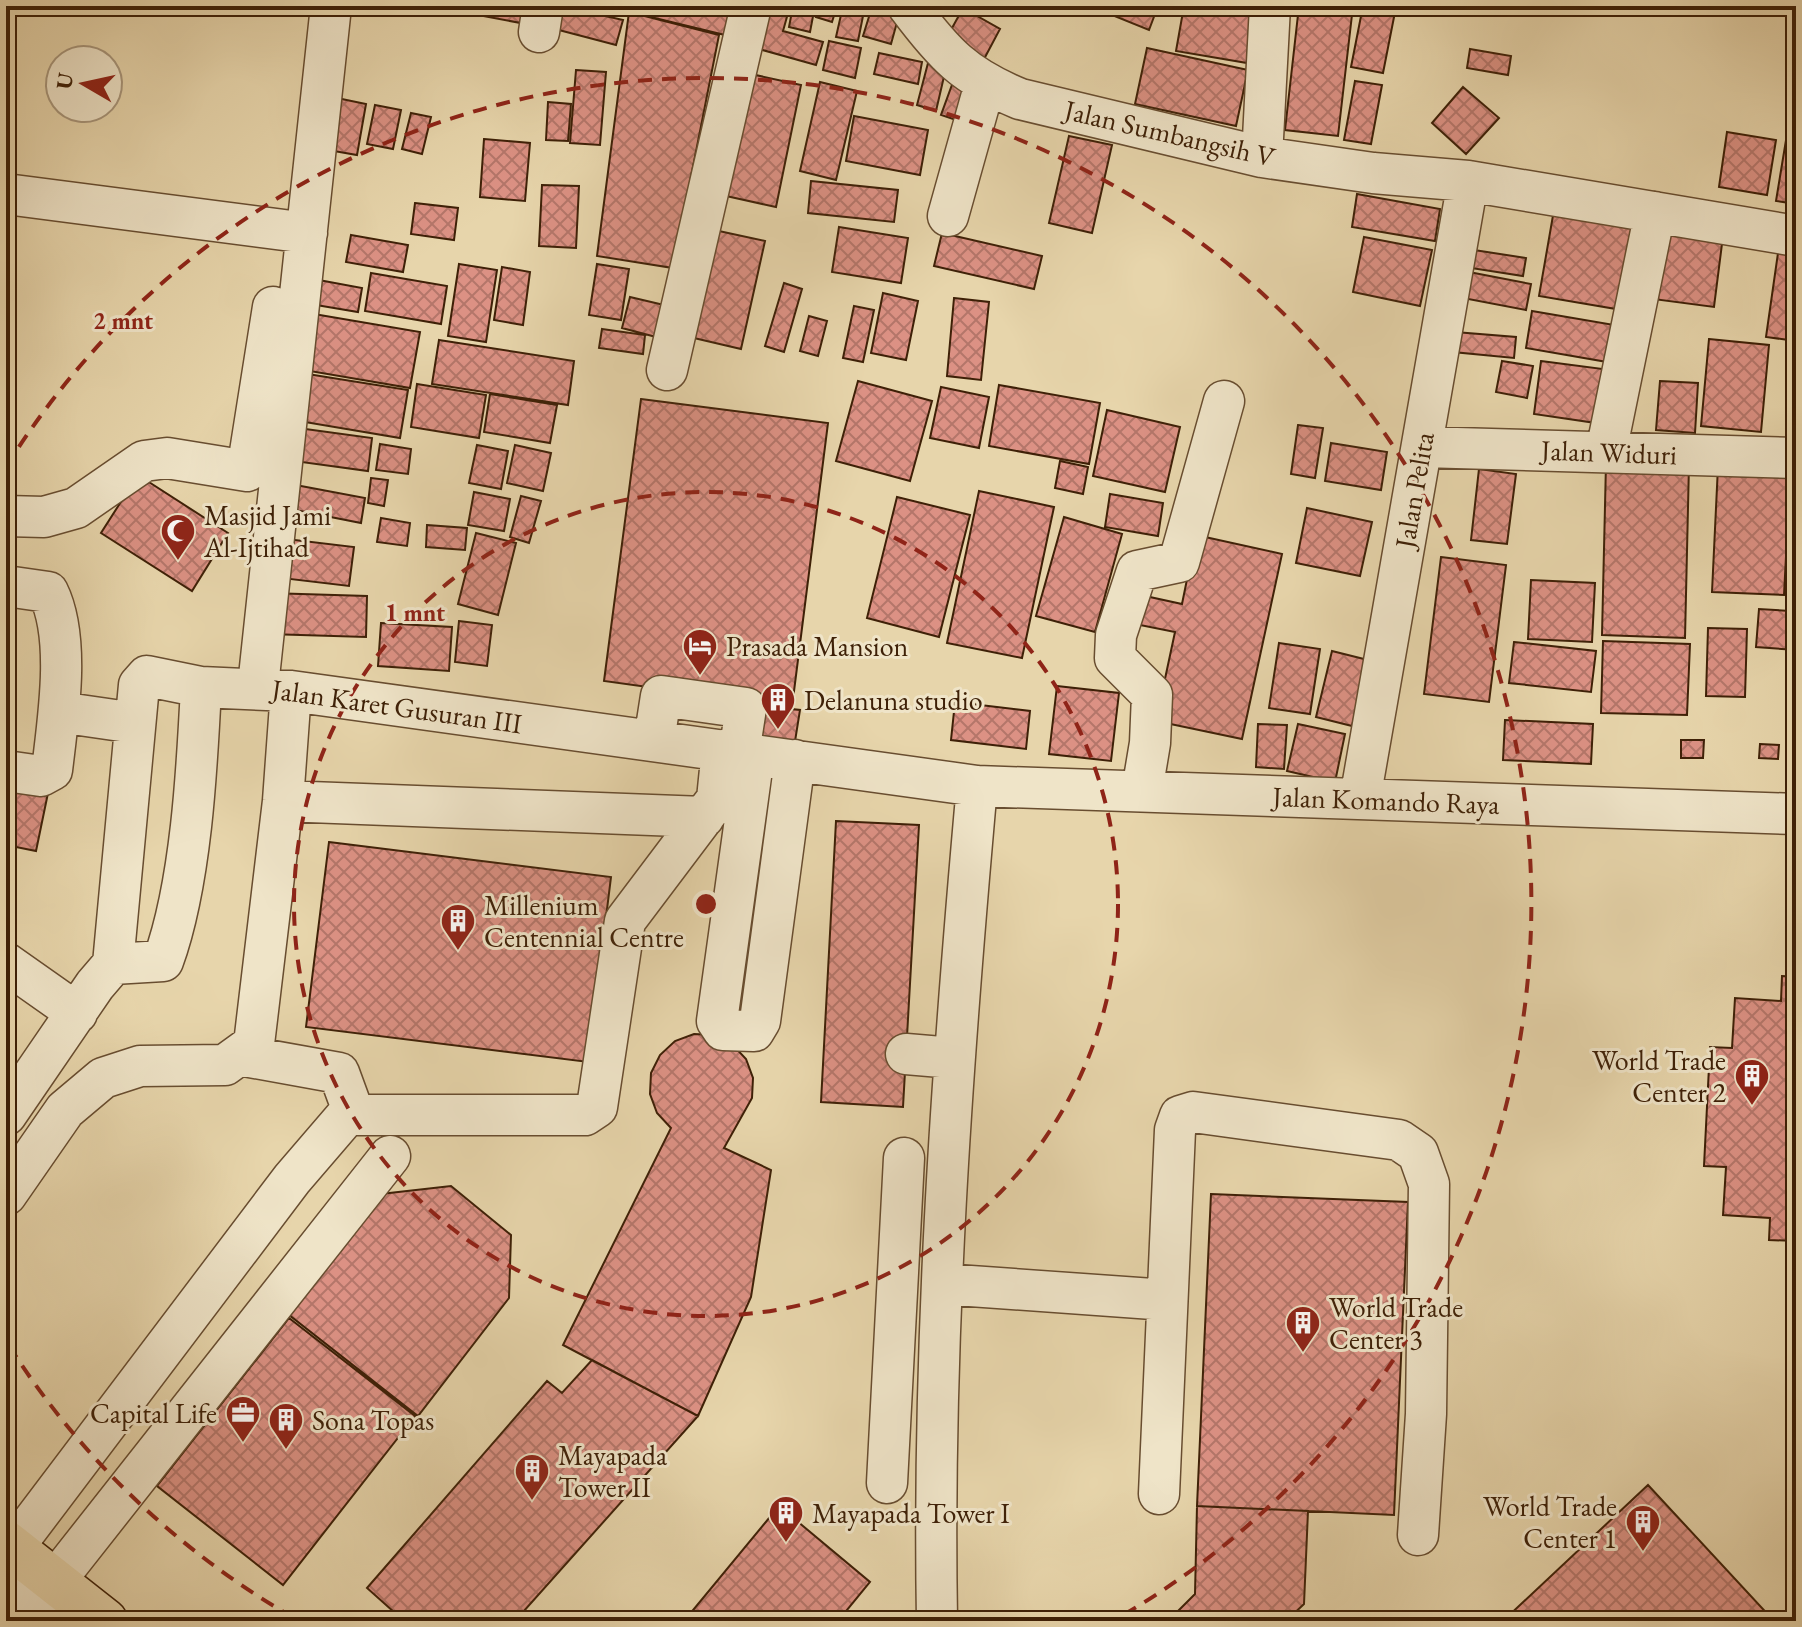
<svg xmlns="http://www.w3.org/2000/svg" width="1802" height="1627" viewBox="0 0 1802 1627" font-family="'EB Garamond',serif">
<defs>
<pattern id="building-cross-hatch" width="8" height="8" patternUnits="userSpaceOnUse" patternTransform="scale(2)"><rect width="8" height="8" fill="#dc9184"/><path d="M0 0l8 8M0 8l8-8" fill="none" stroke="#b4766a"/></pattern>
</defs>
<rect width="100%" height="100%" fill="#e7d5ab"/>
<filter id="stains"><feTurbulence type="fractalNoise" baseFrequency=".0025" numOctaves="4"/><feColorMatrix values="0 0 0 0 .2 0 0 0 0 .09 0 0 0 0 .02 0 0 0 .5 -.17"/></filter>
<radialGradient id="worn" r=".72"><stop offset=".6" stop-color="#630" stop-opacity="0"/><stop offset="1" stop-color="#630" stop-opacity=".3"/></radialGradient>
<path fill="url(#building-cross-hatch)" stroke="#3e2007" stroke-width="2" d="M447 6H529L526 24 446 9Z
M561 6 623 20 616 45 555 29Z
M631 6H736L729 36 630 12Z
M772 6H790L783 31 823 42 816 65 759 49Z
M793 6 814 11 810 32 789 27Z
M820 6H837L832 22 816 17Z
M843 6H865L858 41 836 37Z
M1098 6H1158L1149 30 1097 9Z
M1184 6H1262L1253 64 1176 51Z
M1299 6H1353L1338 136 1285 130Z
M1363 6 1395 12 1383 73 1351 67Z
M1390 6H1437L1436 14Z
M872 7 899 15 891 44 863 36Z
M963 8 1000 29 983 61 946 39Z
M629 12 719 35 673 268 597 256Z
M829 41 861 48 855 78 823 70Z
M1147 48 1248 70 1236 126 1135 104Z
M1470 49 1511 56 1508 75 1467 68Z
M879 53 922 62 918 84 874 74Z
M928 63 946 68 936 111 917 105Z
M576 70 606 72 600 145 570 143Z
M751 74 801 85 776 207 726 196Z
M1355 81 1382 85 1371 144 1344 140Z
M820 82 857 91 836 180 800 171Z
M953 82 970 88 959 121 941 115Z
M1463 87 1499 118 1466 154 1432 123Z
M337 98 366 104 357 155 328 150Z
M548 102 571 104 568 141 546 140Z
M375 105 401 110 393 149 367 144Z
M411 113 431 117 422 154 402 149Z
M854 116 928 130 920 175 846 161Z
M1727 132 1776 140 1767 195 1719 187Z
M1069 136 1112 145 1092 233 1049 223Z
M484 139 530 143 525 201 480 197Z
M1786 140 1796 141V204L1776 201Z
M811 181 898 190 894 222 808 213Z
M542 185 579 186 576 248 539 246Z
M1357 194 1440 209 1435 241 1352 227Z
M415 203 458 208 454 240 411 234Z
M1555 204 1638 218 1622 310 1539 296Z
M1663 221 1724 228 1714 307 1653 299Z
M839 227 908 238 901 283 832 272Z
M705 228 765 241 741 349 681 335Z
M942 233 1042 256 1034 289 934 266Z
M351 235 408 245 403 272 346 262Z
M1364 237 1432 250 1420 306 1353 292Z
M1780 239 1796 241V341L1766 337Z
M1474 250 1526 258 1523 276 1471 268Z
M459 264 497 270 486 342 448 336Z
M597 264 629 269 621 320 589 315Z
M502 267 530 272 523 325 494 320Z
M1469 272 1531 284 1526 310 1463 298Z
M371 273 447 286 441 324 365 311Z
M308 278 362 288 358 312 304 303Z
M784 283 802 289 784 352 765 346Z
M883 293 918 301 906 360 871 353Z
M630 297 664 305 656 337 622 328Z
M954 298 989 302 981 380 947 376Z
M854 306 874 310 863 362 843 358Z
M1532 311 1620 326 1613 363 1526 348Z
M308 313 420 332 410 388 298 369Z
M809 316 827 321 818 356 800 351Z
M602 329 645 335 643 354 599 348Z
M1455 332 1516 337 1514 358 1453 352Z
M1709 339 1769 345 1761 432 1701 426Z
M439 340 574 361 568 405 432 384Z
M1502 361 1533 366 1527 398 1496 392Z
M1541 361 1603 369 1596 423 1534 414Z
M295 372 408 390 400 438 287 419Z
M858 381 932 401 910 481 836 461Z
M1660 381 1698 383 1695 433 1656 430Z
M417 384 486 395 479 438 411 427Z
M999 385 1100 403 1089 464 989 446Z
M941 387 989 397 979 448 930 438Z
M490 394 557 405 550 443 484 432Z
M641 399 828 423 792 707 604 681Z
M1107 410 1180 427 1165 492 1093 476Z
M1298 425 1323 428 1315 478 1291 474Z
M298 428 372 438 368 471 294 461Z
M1331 443 1387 452 1381 490 1325 481Z
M380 444 411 449 408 474 376 470Z
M477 445 508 451 501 489 469 483Z
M515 445 551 453 543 491 507 483Z
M1060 461 1088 467 1083 494 1055 488Z
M1606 463 1689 464 1685 638 1602 635Z
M1718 466 1796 470V500L1789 499 1784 595 1712 592Z
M1479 469 1516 474 1507 544 1471 540Z
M138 475 228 533 192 591 101 533Z
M371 478 388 480 384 506 368 503Z
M285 483 365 498 361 523 280 507Z
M979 491 1054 507 1022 658 947 643Z
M474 492 510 499 504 531 468 525Z
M1110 494 1163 503 1158 536 1105 527Z
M521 496 541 501 529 543 510 537Z
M897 497 970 515 939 637 867 618Z
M1307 508 1372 522 1360 576 1296 563Z
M1064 517 1122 534 1095 632 1036 616Z
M381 518 410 523 407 546 377 542Z
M427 525 467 528 465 550 426 547Z
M476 533 516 543 498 615 458 604Z
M1196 535 1282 554 1242 739 1156 721 1175 632 1130 623 1136 594 1182 604Z
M278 538 354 547 349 586 273 577Z
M1796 552V650L1756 647 1759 609 1790 611Z
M1441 557 1506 565 1489 702 1424 694Z
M1531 580 1595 583 1592 642 1528 639Z
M268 593 367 596 366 637 268 634Z
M459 621 492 625 487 666 455 662Z
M381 623 452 627 449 671 378 666Z
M1708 628 1747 629 1745 697 1706 696Z
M1603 641 1690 644 1687 715 1601 713Z
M1514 642 1596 651 1591 692 1509 683Z
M1279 643 1320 649 1310 714 1269 708Z
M1332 651 1368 660 1352 726 1316 717Z
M1057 686 1119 693 1111 761 1049 754Z
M955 702 1030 711 1026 749 951 740Z
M763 706 800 710 793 754 757 751Z
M1505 720 1593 724 1591 764 1503 760Z
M1258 724 1287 725 1284 769 1256 767Z
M1298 724 1345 734 1335 782 1287 771Z
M1681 740H1704L1703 758H1681Z
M1760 744 1779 745 1778 759 1759 758Z
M6 785 48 793 36 851 6 845Z
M836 821 919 825 903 1107 821 1102Z
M329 842 611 877 588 1062 306 1027Z
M1782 976 1796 977V1241L1769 1240 1770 1218 1723 1215 1726 1167 1704 1166 1710 1047 1732 1048 1735 998 1781 1001Z
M694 1034 714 1035 732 1044 746 1059 753 1078 752 1098 724 1148 771 1170 751 1297 698 1416 563 1345 671 1128 657 1113 650 1094 651 1073 660 1055 675 1041Z
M451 1186 511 1235 509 1298 418 1416 284 1311 372 1195Z
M1211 1194 1408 1202 1394 1515 1197 1506Z
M289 1318 415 1416 283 1585 157 1486Z
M592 1360 698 1416 515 1621H404L367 1588 547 1381 562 1393Z
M1648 1485 1774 1621H1503Z
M779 1506 870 1582 838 1621H684Z
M1197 1506 1308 1511 1304 1604 1286 1621H1168L1195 1594Z"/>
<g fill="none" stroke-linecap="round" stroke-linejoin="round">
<defs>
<path id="minor" d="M908 6C944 54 964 76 1020 99L1262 157 1373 173 1468 181 1796 236
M539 32 543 6
M1262 157 1270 6
M6 194 307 233
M948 216 985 84
M667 370 751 6
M1422 447 1796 458
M1606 452 1655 212
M6 516 44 517 76 508 144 461 167 458 247 471 273 307
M6 586 48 592C71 638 58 719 52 770L41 776 6 771
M258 686 331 6
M59 712 135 723
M654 741 661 696 746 708 739 753
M754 755 717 1021 723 1030 754 1031 760 1021 795 760
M1142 791 1150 743 1152 695 1115 658 1116 635 1137 571 1179 562 1224 401
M1360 799 1468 181
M283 801 704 817
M6 963 77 1013
M113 964 139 685 147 676 201 687
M906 1054 953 1058
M239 1055 339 1073 354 1114
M6 1115 95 985 113 964 163 961C191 884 197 770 201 687L291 691 977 786 1796 814
M6 1195 65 1110 103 1078 140 1066 225 1065 254 1044 283 801 291 691
M942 1284 1167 1300
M887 1483 904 1158
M1159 1494 1175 1130 1180 1116 1193 1112 1399 1140 1418 1153 1429 1184 1426 1414 1418 1535
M13 1548 292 1179 347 1115H585L597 1107 625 921 717 799 722 750
M55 1581 390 1156
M6 1595 40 1621
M937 1621C932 1342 952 1064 977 786"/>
<path id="major" d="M6 1543 105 1621"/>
</defs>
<use href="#minor" stroke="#684d30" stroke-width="43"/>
<use href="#major" stroke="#3e2007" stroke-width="47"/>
<use href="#minor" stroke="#efe4c8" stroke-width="40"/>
<use href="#major" stroke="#e7d5ab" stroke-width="44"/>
</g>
<g fill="none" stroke="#8f2418" stroke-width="4" stroke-dasharray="14 10">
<circle cx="706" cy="904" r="412"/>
<path d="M294 1618A825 825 0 0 1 6 1341M6 467A825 825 0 1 1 1118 1618"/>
</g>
<defs>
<symbol id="mosque-pin" viewBox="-11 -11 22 30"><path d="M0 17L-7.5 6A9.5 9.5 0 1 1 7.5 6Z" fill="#8f2418" stroke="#efe4c8"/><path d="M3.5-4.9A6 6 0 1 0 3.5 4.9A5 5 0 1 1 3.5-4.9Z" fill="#fff"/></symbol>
<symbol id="hotel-pin" viewBox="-11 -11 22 30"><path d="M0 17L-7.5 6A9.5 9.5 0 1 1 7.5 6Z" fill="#8f2418" stroke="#efe4c8"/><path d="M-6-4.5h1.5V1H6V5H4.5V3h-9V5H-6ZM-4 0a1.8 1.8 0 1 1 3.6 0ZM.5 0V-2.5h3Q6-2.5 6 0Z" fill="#fff"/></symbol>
<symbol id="building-pin" viewBox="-11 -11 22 30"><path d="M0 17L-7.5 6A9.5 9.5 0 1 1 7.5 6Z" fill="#8f2418" stroke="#efe4c8"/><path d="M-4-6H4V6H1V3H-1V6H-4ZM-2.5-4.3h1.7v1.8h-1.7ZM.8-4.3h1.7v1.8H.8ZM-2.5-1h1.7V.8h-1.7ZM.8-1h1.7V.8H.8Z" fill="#fff"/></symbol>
<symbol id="office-pin" viewBox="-11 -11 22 30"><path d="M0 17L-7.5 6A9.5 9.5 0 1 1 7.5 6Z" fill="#8f2418" stroke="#efe4c8"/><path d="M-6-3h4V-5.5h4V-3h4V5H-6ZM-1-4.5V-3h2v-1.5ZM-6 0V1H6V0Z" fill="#fff"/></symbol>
</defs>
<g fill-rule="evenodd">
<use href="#mosque-pin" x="158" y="511" width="40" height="54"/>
<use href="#hotel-pin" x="680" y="626" width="40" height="54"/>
<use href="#building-pin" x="758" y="680" width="40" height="54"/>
<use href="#building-pin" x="438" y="901" width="40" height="54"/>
<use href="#building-pin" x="1732" y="1056" width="40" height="54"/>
<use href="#building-pin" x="1283" y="1303" width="40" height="54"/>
<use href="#office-pin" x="223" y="1393" width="40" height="54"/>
<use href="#building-pin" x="266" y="1400" width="40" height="54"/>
<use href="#building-pin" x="512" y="1451" width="40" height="54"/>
<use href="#building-pin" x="766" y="1493" width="40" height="54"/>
<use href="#building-pin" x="1623" y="1502" width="40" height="54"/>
</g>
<g text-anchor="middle" stroke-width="6" stroke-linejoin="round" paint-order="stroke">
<g font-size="28" fill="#3e2007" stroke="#efe4c8">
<text transform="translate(1170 133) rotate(13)" y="10">Jalan Sumbangsih V</text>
<text transform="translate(1609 452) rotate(2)" y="10">Jalan Widuri</text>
<text transform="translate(1414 490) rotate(-80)" y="10">Jalan Pelita</text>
<text transform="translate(397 706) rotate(8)" y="10">Jalan Karet Gusuran III</text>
<text transform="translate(1386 800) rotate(2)" y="10">Jalan Komando Raya</text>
</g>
<g font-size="28" fill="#3e2007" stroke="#efe4c8" text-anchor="start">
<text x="204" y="525">Masjid Jami<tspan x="204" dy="32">Al-Ijtihad</tspan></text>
<text x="726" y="656">Prasada Mansion</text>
<text x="804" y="710">Delanuna studio</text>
<text x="484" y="915">Millenium<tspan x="484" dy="32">Centennial Centre</tspan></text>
<text x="1726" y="1070" text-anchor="end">World Trade<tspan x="1726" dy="32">Center 2</tspan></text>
<text x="1329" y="1317">World Trade<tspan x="1329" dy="32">Center 3</tspan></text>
<text x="217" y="1423" text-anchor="end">Capital Life</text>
<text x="312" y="1430">Sona Topas</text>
<text x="558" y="1465">Mayapada<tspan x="558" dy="32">Tower II</tspan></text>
<text x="1617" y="1516" text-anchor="end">World Trade<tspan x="1617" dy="32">Center 1</tspan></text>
<text x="812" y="1523">Mayapada Tower I</text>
</g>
</g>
<circle cx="706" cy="904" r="12" fill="#8f2418" stroke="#efe4c8" stroke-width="4"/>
<g font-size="24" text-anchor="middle" font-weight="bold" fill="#8f2418" stroke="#efe4c8" stroke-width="6" stroke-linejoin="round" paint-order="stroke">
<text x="123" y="329">2 mnt</text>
<text x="415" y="621">1 mnt</text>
</g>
<rect width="1802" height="1627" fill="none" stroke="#e7d5ab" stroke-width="32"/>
<rect x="8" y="8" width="1786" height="1611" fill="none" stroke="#3e2007" stroke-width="4"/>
<rect x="16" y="16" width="1770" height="1595" fill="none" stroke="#3e2007" stroke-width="2"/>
<g transform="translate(84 84) rotate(279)"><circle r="38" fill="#efe4c8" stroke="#a8967b" stroke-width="2"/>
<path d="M0-6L14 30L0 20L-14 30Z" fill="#8f2418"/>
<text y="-12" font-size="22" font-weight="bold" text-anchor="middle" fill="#3e2007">U</text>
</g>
<rect width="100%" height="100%" filter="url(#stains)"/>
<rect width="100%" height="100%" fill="url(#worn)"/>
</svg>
